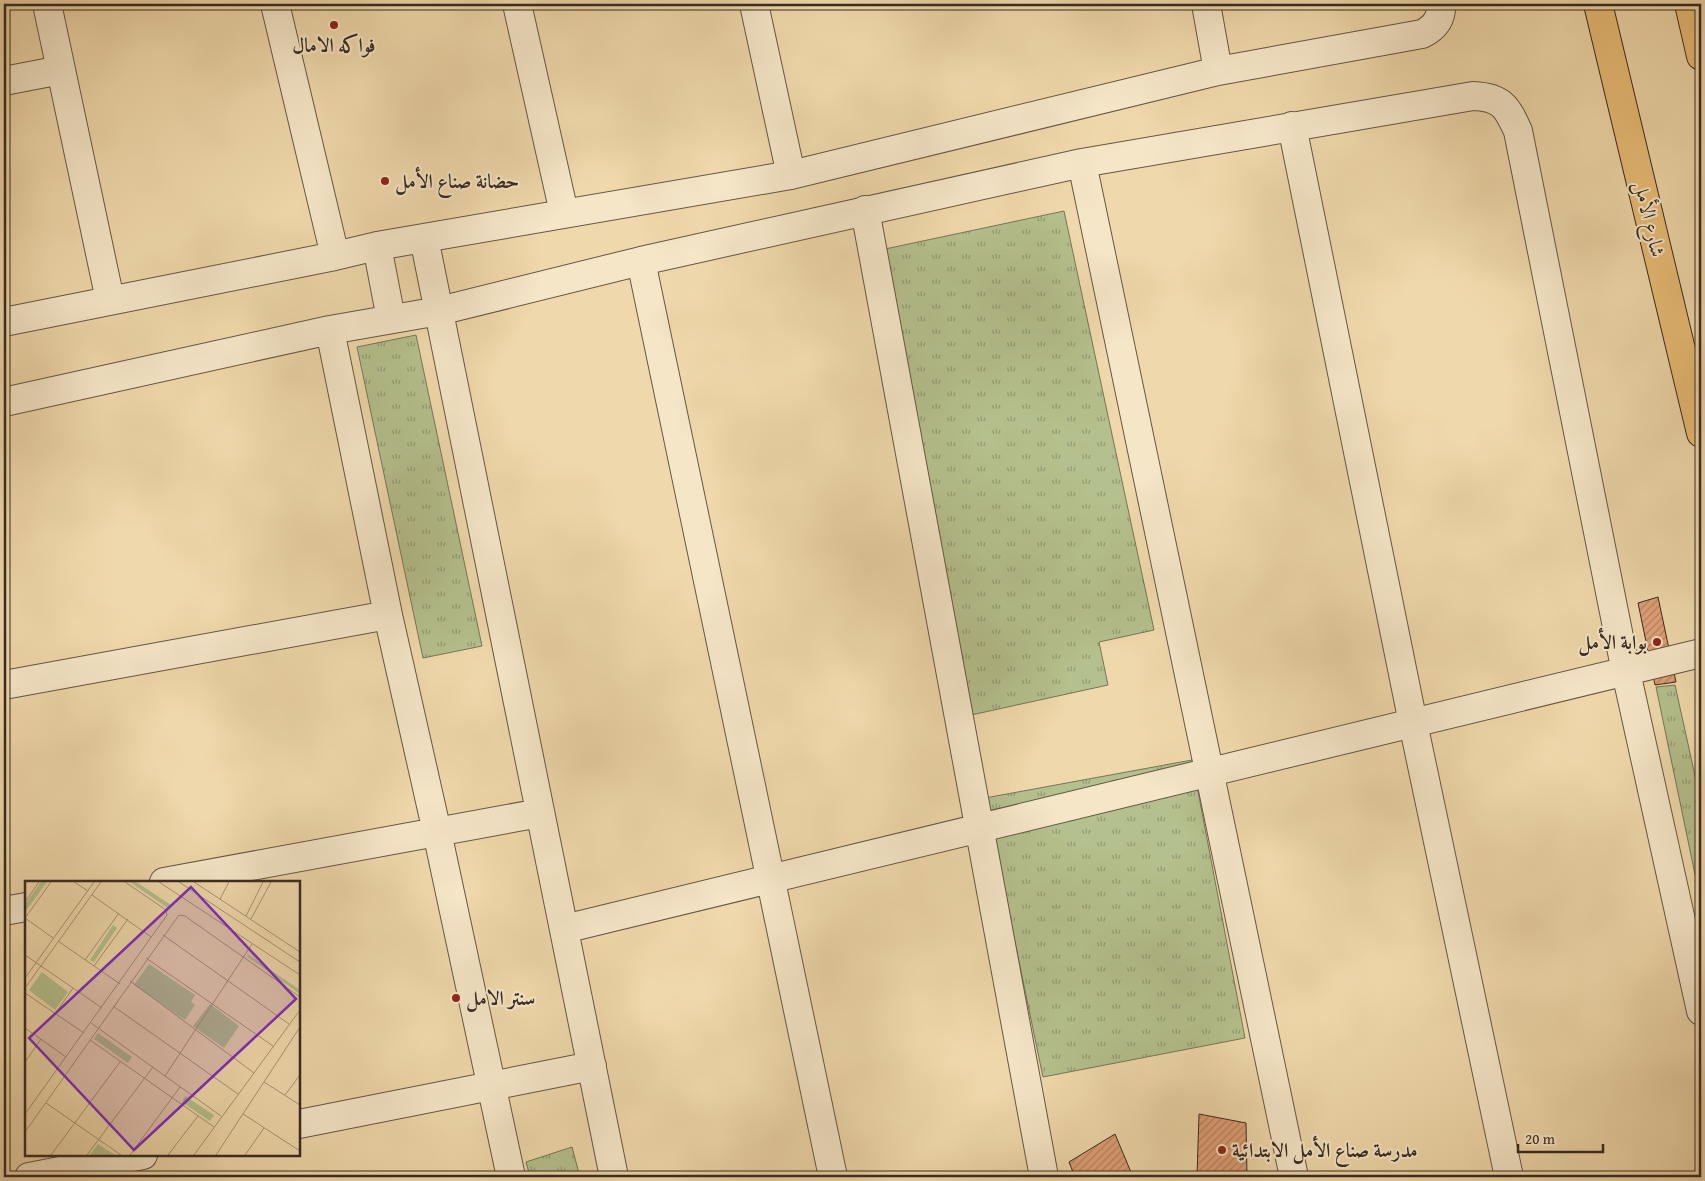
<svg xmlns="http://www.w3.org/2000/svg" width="1705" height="1181" viewBox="0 0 1705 1181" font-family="'Gentium Book Plus',Amiri,serif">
<defs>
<pattern id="grass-tufts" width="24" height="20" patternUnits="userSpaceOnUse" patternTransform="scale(1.25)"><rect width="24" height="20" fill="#b4c08d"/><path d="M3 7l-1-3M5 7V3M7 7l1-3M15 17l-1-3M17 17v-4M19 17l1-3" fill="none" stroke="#939c73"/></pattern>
<pattern id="building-hatch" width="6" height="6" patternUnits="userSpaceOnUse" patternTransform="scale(1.25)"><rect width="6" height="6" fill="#e0a077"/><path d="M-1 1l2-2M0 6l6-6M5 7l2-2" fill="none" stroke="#b78361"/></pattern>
</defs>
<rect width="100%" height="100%" fill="#efd8ab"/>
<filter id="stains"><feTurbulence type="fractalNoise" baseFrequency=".004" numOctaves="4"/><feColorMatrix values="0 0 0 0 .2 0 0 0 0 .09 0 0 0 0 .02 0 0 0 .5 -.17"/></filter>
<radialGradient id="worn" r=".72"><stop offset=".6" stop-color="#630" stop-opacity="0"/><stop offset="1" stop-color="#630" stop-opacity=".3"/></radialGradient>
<path fill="url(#grass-tufts)" stroke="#767657" d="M1064 211 1154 630 1099 642 1108 685 971 715 871 252Z
M416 335 482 646 423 658 357 347Z
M1675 685 1701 803V903L1656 687Z
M1192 760 1245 1038 1043 1077 985 798Z
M572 1147 580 1177H530L526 1162Z"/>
<path fill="url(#building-hatch)" stroke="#382b21" d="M1658 597 1676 682 1655 685 1638 603Z
M1199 1114 1246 1123 1247 1177H1197Z
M1115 1134 1133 1177H1075L1069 1162Z"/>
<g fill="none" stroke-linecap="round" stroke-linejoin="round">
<defs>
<path id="minor" d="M47 4 110 300
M275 4 335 256
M517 4 564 213
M754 4 791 175
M1206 4 1218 71
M4 81 61 70
M1292 126 1413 723 1509 1177
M1082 163 1294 1177
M865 210 1044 1177
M424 238 614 1177
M377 246 391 319
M641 261 833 1177
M4 322 335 256 377 246 791 175 1218 71 1422 34C1434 28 1442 19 1441 4
M330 330 388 615 437 832 511 1177
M4 402 330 330 439 311 641 261 1082 163 1473 96C1502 97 1507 107 1518 131L1626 672 1701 1011
M4 685 388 615
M164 882 540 813
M4 911 26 907
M564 929 1701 653
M299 1124 592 1066
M29 1177 143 1155"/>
<path id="major" d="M1598 4 1701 433
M1689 4 1701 56"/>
</defs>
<use href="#minor" stroke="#665644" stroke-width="30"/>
<use href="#major" stroke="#382b21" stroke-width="30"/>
<use href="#minor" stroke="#f5e6c8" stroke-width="28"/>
<use href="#major" stroke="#e8bc76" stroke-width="28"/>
</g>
<g fill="#8f2418" stroke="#f5e6c8" stroke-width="2">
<circle cx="334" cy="25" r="5"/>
<circle cx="385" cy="181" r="5"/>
<circle cx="1657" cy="642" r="5"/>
<circle cx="456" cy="998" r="5"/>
<circle cx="1222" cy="1150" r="5"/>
</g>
<g text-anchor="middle" stroke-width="4" stroke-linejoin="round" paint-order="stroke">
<g font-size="20" font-weight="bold" fill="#382b21" stroke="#f5e6c8" text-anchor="start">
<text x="334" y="52" text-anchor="middle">فواكه الامال</text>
<text x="395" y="188">حضانة صناع الأمل</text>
<text x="1647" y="649" text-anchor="end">بوابة الأمل</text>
<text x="466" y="1005">سنتر الامل</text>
<text x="1232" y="1157">مدرسة صناع الأمل الابتدائية</text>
</g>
<g font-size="20" fill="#382b21" stroke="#f5e6c8">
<text transform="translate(1650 219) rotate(77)" y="7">شارع الأمل</text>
</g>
</g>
<g transform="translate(25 881)">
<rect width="275" height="275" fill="#efd8ab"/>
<path d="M16 1H22L0 31V23ZM105 1H111L146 24 144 28ZM88 44 92 47 69 81 65 79ZM224 74 275 109V113L222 75ZM124 83 170 114 166 121 170 124 160 139 109 104ZM185 123 214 145 199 167 168 145ZM73 152 107 176 103 182 69 158ZM160 215 189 234 185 240 157 221Z" fill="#b4c08d"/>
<path d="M17 91 43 111 30 129 4 109ZM73 263 90 274H65Z" fill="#b4c08d"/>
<path fill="none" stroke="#a69374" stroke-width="1" d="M49 1 63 10M134 1 275 94M154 1 275 81M169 1 275 71M67 14 126 56M195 18 204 1M0 21 14 1M221 35 238 1M0 37 26 1M0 37 28 57M226 38 246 1M138 54 264 143M33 60 95 103M0 74 77 127M121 77 248 165M60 79 94 32M69 85 103 38M0 97 69 1M105 100 229 192M0 107 76 1M0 112 59 152M88 125 213 213M30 133 48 107M66 142 196 235M0 147 41 176M65 159 189 246M0 181 16 158M140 195 227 63M239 201 275 224M260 214 275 194M21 222 96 274M0 233 142 34 141 29 100 1M218 233 275 270M0 251 154 34 160 35 275 116M26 274 95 181M62 274 128 186M105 274 155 206M143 274 173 235M169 274 275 129M191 274 275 146M220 274 239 247"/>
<path fill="#7b2cbf" fill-opacity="0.15" stroke="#7b2cbf" stroke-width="2.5" d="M166 6 271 118 109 269 4 157Z"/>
<rect width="275" height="275" fill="none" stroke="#382b21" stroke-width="2.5"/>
</g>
<rect width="1705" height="1181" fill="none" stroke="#efd8ab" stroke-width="20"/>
<rect x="5" y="5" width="1695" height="1171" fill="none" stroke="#382b21" stroke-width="2.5"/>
<rect x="10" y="10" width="1685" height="1161" fill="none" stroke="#382b21"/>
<path d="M1518 1144v8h85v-8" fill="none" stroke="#382b21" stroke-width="2.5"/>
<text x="1525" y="1144" font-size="15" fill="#382b21" stroke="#f5e6c8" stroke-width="4" paint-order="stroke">20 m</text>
<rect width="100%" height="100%" filter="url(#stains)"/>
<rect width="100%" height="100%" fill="url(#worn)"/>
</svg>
